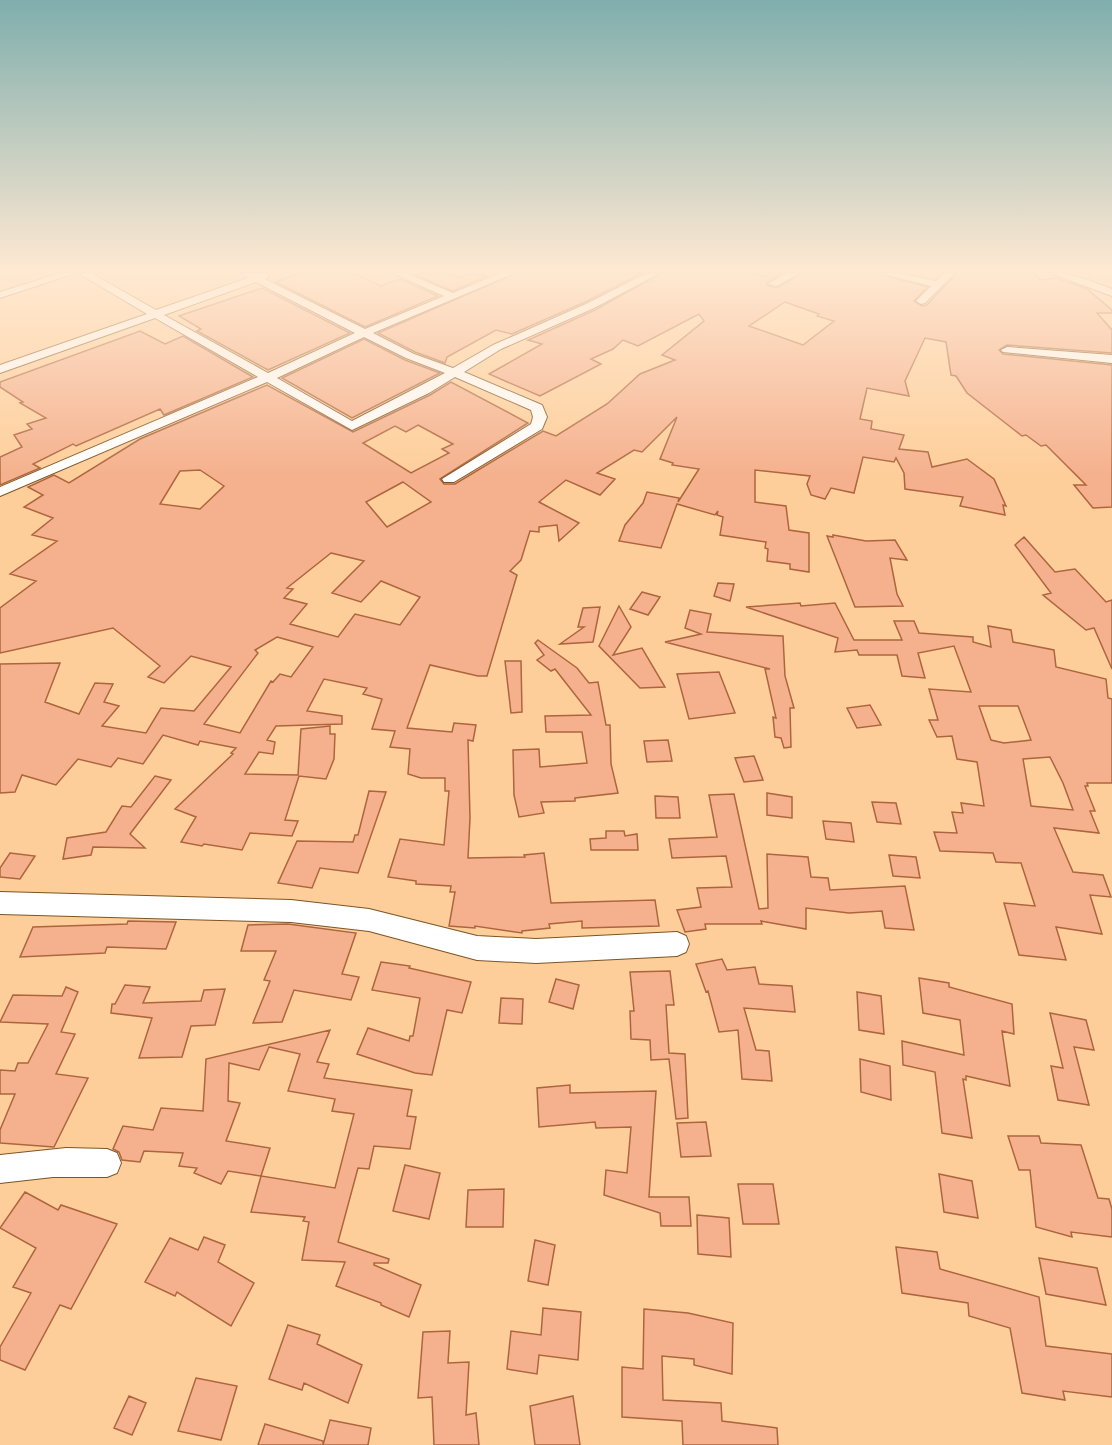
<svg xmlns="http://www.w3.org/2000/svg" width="1112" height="1445" viewBox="0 0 1112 1445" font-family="'Work Sans',sans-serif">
<rect width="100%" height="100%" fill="#fece9a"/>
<path fill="#f5b18e" stroke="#ae653e" stroke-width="1.5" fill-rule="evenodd" d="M299 273H353L381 286 400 279 438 296 365 327 276 282Z
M418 273H447L460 278 470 273 487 276 453 291 415 275Z
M517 273H642L585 302 512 334 496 330 447 357 445 363 415 352 378 333Z
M662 273H754L764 277 768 273H782L766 283 768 286 777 288 802 273H877L927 287 914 301 922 306 927 305 957 273H1035L1040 280 1056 278 1087 289 1112 310V313H1097L1112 330V353L1007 345 999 350 1003 354 1112 365V507L1093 508 1074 485H1086L1046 445 1041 446 1026 435 1022 436 967 393 956 376 951 375 946 342 925 338 905 381 909 396 867 388 860 419 872 421 871 429 904 435 899 449 928 452 932 467 967 459 994 479 1006 506 1003 505 1005 515 960 506 963 497 905 489 904 473 896 458 894 462 863 457 854 493 831 488 825 499 811 495 807 484 810 476 755 470V502L786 506 789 530 809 533V572L790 569V564L767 561 768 549 765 548 766 542 720 535 723 517 717 515 718 511 715 515 677 504 661 548 619 541 625 525 643 503 647 492 679 498 678 502 699 469 672 465 673 463 660 459 677 417 642 452 634 450 597 473 615 479 600 495 566 480 539 502 579 523 559 541 557 525 539 527V532L530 531 521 560 510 571 517 575 487 676H478L430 665 407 728 452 732 454 723 476 725 473 741 468 740 470 818 468 858 525 857 524 855 544 853 551 903 655 900 659 926 582 928V921L549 924 550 928 522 931V933L475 926V928L449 926 455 892H450L451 886 416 884V881L388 877 400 839 444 845 449 791H445V778H421L408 774 410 749 390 747 395 731 372 729 382 699 363 694 367 688 324 679 307 711 342 716V724L276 726 267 740 275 742 273 754 259 752 245 774 298 775 301 729 330 726V734H335L334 759 326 779 299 776 285 820 298 821 292 836 250 833 242 850 204 844 202 846 181 842 196 817 175 809 233 754 231 753 236 748 200 741 198 745 163 735 143 764 118 758 111 767 78 759 56 785 22 775 15 792 0 793V664L60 663 45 702 79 714 95 683 113 684 104 702 119 706 102 726 146 733 161 708 194 711 231 667 191 656 164 683 148 677 160 666 113 628 0 653V608L36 581 10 574 57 541 32 535 53 518 24 507 43 495 28 487 54 475 69 483 140 439 267 385 353 432 430 395 451 382 528 423 440 479 444 484H455L543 431 556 436 607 404 640 374 675 360 662 355 704 321 699 314 638 346 623 340 613 349 591 359 601 364 540 396 489 374 542 344 528 340 595 310ZM785 302 819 314 817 316 834 321 803 345 749 326ZM418 425 453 444 442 449 449 453 411 473 363 443 395 426 406 432ZM200 470 224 486 200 509 160 504 180 471ZM403 482 431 502 387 527 366 502ZM331 553 364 561 332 593 361 602 381 581 420 597 400 625 355 614 338 637 290 624 307 604 284 598 293 589 287 588ZM277 637 313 647 291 677 280 674 273 682 271 681 240 733 204 724 258 653 255 650Z
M262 288 350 333 268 370 197 331 201 329 179 316Z
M140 331 165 344 183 336 253 377 164 415 160 409 76 446 73 444 33 464 40 468 0 485V457L22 447 14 435 32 429 27 424 46 418 20 403 23 402 0 387V382Z
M364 339 405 360 440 373 352 418 282 378Z
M833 535 866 541 895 540 907 560 890 558 897 594 903 606 855 607 827 536 833 537Z
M1024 537 1055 572 1075 569 1106 602 1112 600V669L1094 628 1086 630 1043 595 1051 593 1015 545Z
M718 583 734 584 730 601 714 596Z
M642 592 660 597 648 615 630 609Z
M800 603 801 606 835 603 854 640H902L894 621H914L919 633 973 637V642L991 647 988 626 1011 630 1013 642 1054 650 1056 667 1106 679 1108 698 1112 699V783H1087L1088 786H1085L1095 811H1090L1099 833 1054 828 1073 872 1103 875 1111 897 1090 895 1102 934 1056 927 1066 960 1019 955 1004 903 1035 906 1021 863 996 862 993 853 940 851 934 832 957 833 952 812 963 813 961 803 984 806 977 762 957 759 952 736 937 737 929 720H938L929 689 971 692 954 646 918 653 925 678 902 676 897 655H859L857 650 835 652 838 638 746 607ZM979 706H1018L1031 740 1004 743 991 740ZM1050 757 1063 783 1073 810 1031 806 1023 759Z
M619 606 631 627 613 655 642 648 665 687 640 688 599 646Z
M600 607 593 642 560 644 584 627H578L583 608Z
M690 610 711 614 707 632 783 636 785 676 794 708H790L791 747 784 748 781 738 775 737 773 717 776 718 765 669H770L665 642 701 634 685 628Z
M538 640 577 668 589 683 598 682 606 725H610L611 764 618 793 575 798V801L541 802 544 813 519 817 514 795 513 750 539 749 540 767 587 763 582 732H546L545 716 591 715 555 669 551 671 537 660 544 655 535 643Z
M505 661H521L522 712 511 713Z
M719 672 735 713 689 719 677 674Z
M870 705 881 725 857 728 847 708Z
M668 740 672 761 647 762 644 741Z
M754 756 763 780 744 782 735 758Z
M155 776 171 780 130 834 145 848 93 847 91 855 63 859 67 838 106 832 122 806 131 807Z
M369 791 386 792 358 873 320 868 312 888 278 883 297 841 353 842 355 835H358Z
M767 793 792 797V818L767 815Z
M734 794 759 909 768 908 767 854 808 857 811 877 828 878 830 890 905 886 914 930 885 928 882 911 849 913 806 908V929L761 921 762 924H705L706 929 685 932 677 910 701 907 697 888 732 887 726 856 672 858 669 839 717 837 709 795Z
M655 796 678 797 680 818H656Z
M872 802 896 803 901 824 877 822Z
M823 821 851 823 854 842 826 839Z
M606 831H624L625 836 637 834 638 850H591L590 839 606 838Z
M10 853 35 856 20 879 0 877V868Z
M889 855 916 857 920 878 893 876Z
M128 921 176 922 166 949 107 947 105 953 20 957 33 927 127 924Z
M288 924 356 933 342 974 359 977 351 1000 294 990 282 1022 253 1023 270 981 264 980 276 951H241L248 925Z
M722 959 727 970 755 967 759 984 792 986 795 1012 744 1008 756 1050 769 1051 772 1081 742 1079 738 1030 719 1032 708 991 706 992 696 964Z
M381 962 410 966 409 968 471 982 462 1013 447 1010 432 1075 415 1073 357 1054 368 1028 409 1041 410 1036H413L420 998 372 990Z
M670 971 674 1005H666L669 1053 685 1054 688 1118 676 1119 669 1059 651 1060 650 1040 631 1039 630 1011H634L630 972Z
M919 978 949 983V987L1012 1004 1014 1034 1002 1031 1010 1086 966 1076V1080L963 1079 972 1138 942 1133 935 1072 903 1065 902 1041 964 1055 960 1020 923 1013Z
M556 979 579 985 573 1009 549 1002Z
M125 985 150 987 143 1003 201 1001 204 990 225 989 215 1025 191 1026 182 1057 139 1058 152 1018 111 1013 112 1004H115Z
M66 987 78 992 61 1032 75 1034 56 1074 88 1078 54 1147 0 1143V1130L15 1094H0V1070L15 1071 18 1063H28L48 1024 0 1022 13 995 62 996Z
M857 992 881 996 884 1034 859 1030Z
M501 998 523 999 522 1024 499 1023Z
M1050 1013 1086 1020 1094 1050 1074 1047 1089 1105 1058 1100 1051 1066 1063 1068Z
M330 1030 317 1062 329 1064 324 1078 412 1090 407 1116 416 1117 410 1149 374 1146 369 1169 358 1168 338 1242 389 1259 388 1263H374V1265L421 1285 409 1317 381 1305V1303L336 1286 345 1262 302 1260 309 1222 303 1221 305 1217 251 1212 261 1176 228 1171 221 1184 194 1173 197 1168 179 1166 183 1153 144 1151 140 1162 122 1160 119 1152 113 1149 123 1126 153 1130 161 1108 203 1111 206 1059ZM269 1047 300 1054 288 1091 335 1099 332 1111 354 1114 335 1188 261 1176 270 1148 226 1141 240 1103 228 1101 229 1063 259 1070Z
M860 1059 890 1066 891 1100 861 1092Z
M570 1085V1093L656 1091 649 1197H689L691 1226H661L660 1213 604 1195 606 1170 627 1173 631 1127 596 1128 595 1122 539 1127 537 1088Z
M706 1122 711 1156 681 1157 677 1123Z
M1008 1136H1039L1041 1143 1081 1145 1098 1198 1109 1199 1112 1209V1237L1071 1232 1072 1237 1036 1227 1030 1170H1019Z
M405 1165 440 1173 429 1219 393 1211Z
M939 1174 972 1181 978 1218 944 1212Z
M738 1184H773L779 1224H743Z
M504 1189 503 1227H466L468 1190Z
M25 1192 58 1210 61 1205 117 1224 71 1309 60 1305 25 1370 0 1360V1347L31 1293 13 1287 36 1248 0 1228Z
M697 1215 729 1218 731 1257 698 1254Z
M204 1237 225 1245 218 1262 254 1283 231 1326 177 1292 175 1296 145 1282 170 1238 198 1250Z
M535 1240 555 1245 548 1285 528 1281Z
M896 1247 937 1252 940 1269 1039 1297 1046 1346 1112 1354V1397L1063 1391 1065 1400 1022 1393 1010 1328 969 1316 968 1303 902 1293Z
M1039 1258 1097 1268 1106 1305 1046 1294Z
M543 1308 581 1312 578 1360 539 1355 537 1374 507 1369 511 1331 541 1335Z
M644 1309 688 1313 733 1323 732 1374 694 1365V1359L662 1356 663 1400 721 1403 722 1421 777 1428 778 1445H683L682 1421 622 1417V1367L643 1369Z
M288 1325 320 1335 317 1344 362 1365 348 1403 304 1383 302 1390 269 1379Z
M450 1331 448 1363 469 1362 466 1415 476 1413 479 1445H434L432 1397 418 1398 423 1332Z
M196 1378 237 1386 221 1440 178 1431Z
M129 1396 146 1403 132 1435 114 1428Z
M573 1396 580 1445H535L530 1406Z
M330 1420 371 1428 368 1445H323Z
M265 1424 323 1441V1445H258Z"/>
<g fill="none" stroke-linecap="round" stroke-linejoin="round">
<defs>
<path id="minor" d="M60 273H76L0 298V292Z
M78 273H91L156 310 248 278 241 273H265L269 276 265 279 365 329 444 296 392 273H406L453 293 501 273H515L373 333 414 354 453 368 493 345 586 304 647 273H660L594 308 501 349 464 372 542 405 547 417 542 429 454 482H444L442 479 531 424 533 417 531 410 455 377 429 393 352 430 267 382 0 496V487L258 377 155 318 0 373V365L147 314ZM256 282 355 333 268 373 164 315ZM364 337 406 358 445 373 352 421 277 378Z
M787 273H800L777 286 768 284Z
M879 273H899L936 281 944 273H955L925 303 921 304 916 301 931 286Z
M1050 273C1073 273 1091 281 1112 289V296Z
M1007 347 1112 355V363L1003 352 1001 350Z
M0 892 291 900 369 909 477 936 536 939 677 932 686 936 689 944 686 952 677 956 536 963 477 960 369 931 291 922 0 914Z
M66 1148 107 1149 117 1153 121 1163 117 1173 107 1177H53L0 1183V1155Z"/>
</defs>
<use href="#minor" stroke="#7e5422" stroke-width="2"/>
<use href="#minor" fill="#fff" fill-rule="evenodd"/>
</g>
<linearGradient id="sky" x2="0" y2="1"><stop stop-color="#7faead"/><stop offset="0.57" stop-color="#ffe9d2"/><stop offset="1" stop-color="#ffe9d2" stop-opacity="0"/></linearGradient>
<rect width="1112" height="475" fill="url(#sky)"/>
</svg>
